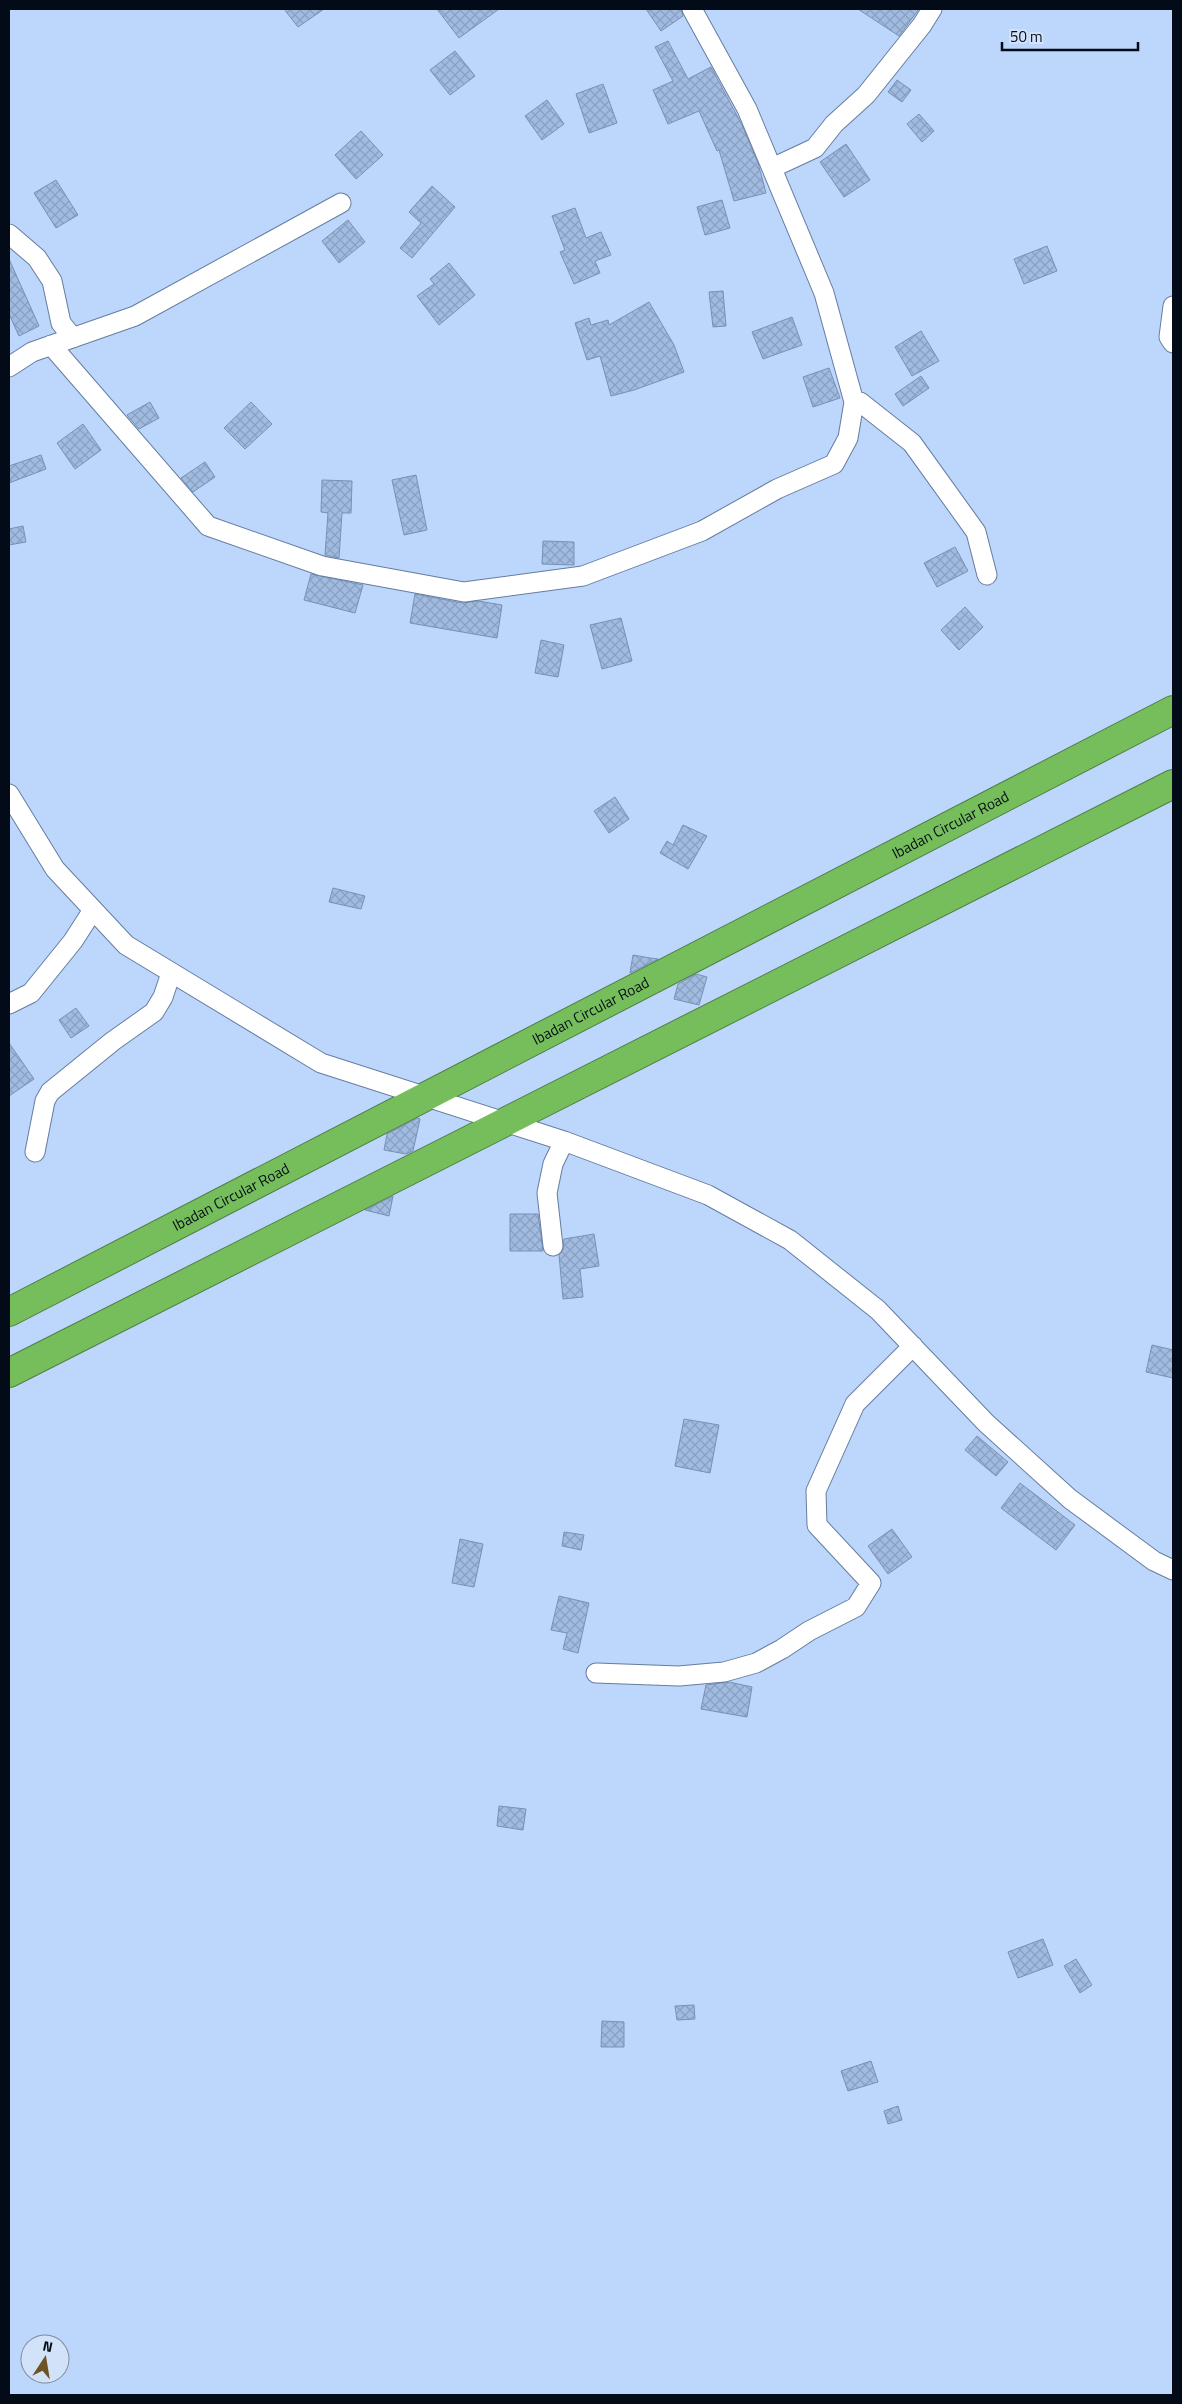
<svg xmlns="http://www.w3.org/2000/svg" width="1182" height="2404" viewBox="0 0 1182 2404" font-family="'Titillium Web',sans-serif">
<defs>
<pattern id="building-cross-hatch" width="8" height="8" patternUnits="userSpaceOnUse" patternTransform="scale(1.25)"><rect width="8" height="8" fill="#a1bbe0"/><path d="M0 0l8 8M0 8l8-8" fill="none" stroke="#899fbf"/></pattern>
</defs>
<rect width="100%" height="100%" fill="#bcd6fc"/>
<path fill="url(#building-cross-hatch)" stroke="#7890b4" d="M284 9H324L298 27Z
M437 9H499L459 38Z
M646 9H681L683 16 661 31Z
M858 9H919L899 36Z
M668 41 688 79 711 67 742 125 758 163 766 193 734 201 719 150 717 151 699 111 668 124 653 90 673 81 655 47Z
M455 51 475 76 450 95 430 70Z
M897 80 911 90 902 102 888 92Z
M603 84 617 123 589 133 576 94Z
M547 100 564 124 542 140 525 116Z
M919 114 934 131 922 142 907 124Z
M361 131 383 155 356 179 335 155Z
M846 144 870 180 844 197 820 162Z
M56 180 78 215 56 228 34 193Z
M432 186 455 207 412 258 400 248 421 223 409 212Z
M722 200 730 228 705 235 697 207Z
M575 208 586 238 601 232 611 255 595 261 600 273 574 284 560 252 565 250 552 216Z
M348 220 365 242 339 263 322 241Z
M1047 246 1057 271 1024 284 1014 259Z
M9 259 39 326 19 336 9 314Z
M449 263 475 295 439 325 417 296 434 284 430 279Z
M723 291 726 326 713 327 709 292Z
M649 302 674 345 684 372 634 390 611 396 600 356 587 360 575 323 589 318 591 325 608 320 609 325Z
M792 317 802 345 763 359 752 332Z
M921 331 939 361 912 376 895 347Z
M829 368 840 398 813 407 803 377Z
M921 376 929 388 903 406 895 394Z
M150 402 159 418 139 429 127 415Z
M251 402 272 424 245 449 224 428Z
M83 424 101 450 75 469 57 443Z
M41 455 46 469 9 483V466Z
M205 462 215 477 193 492 181 478Z
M416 475 427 530 404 535 392 480Z
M322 480 352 481 351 513H342L339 558 325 555 328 513 321 512Z
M23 526 26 542 9 545V529Z
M543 541 574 542V565L542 564Z
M955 547 968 571 937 587 924 563Z
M311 574 363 585 355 613 304 600Z
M415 594 462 603 478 601 502 605 497 638 410 623Z
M965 607 983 627 959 650 941 630Z
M621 618 632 661 602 669 590 625Z
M541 640 564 645 558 677 535 673Z
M615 797 629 819 609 833 594 811Z
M683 825 707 836 688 869 660 853 667 841 673 845Z
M333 888 365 896 361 909 329 902Z
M633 955 650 958 658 959 630 973Z
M696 974 707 977 699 1005 674 999 678 984Z
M76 1008 89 1026 71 1038 59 1020Z
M9 1043 34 1079 9 1096Z
M418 1118 420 1119 413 1151 406 1154 384 1150 387 1134Z
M393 1196 389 1216 365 1210Z
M510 1214H538L543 1251H510Z
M594 1234 599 1266 580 1269 583 1297 563 1299 559 1255 563 1250 564 1239Z
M1152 1345 1173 1350V1378L1146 1372Z
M684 1419 719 1425 710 1473 675 1466Z
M977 1436 1008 1462 996 1476 965 1450Z
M1020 1483 1075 1525 1056 1550 1001 1508Z
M892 1529 912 1557 888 1574 868 1546Z
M564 1532 584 1535 581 1550 562 1546Z
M460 1539 483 1544 474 1587 452 1583Z
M559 1596 589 1603 578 1653 563 1649 567 1633 551 1630Z
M729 1682 752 1687 747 1717 701 1709 706 1685Z
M499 1806 526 1809 523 1830 497 1826Z
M1043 1939 1053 1965 1018 1978 1008 1952Z
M1076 1959 1092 1985 1080 1993 1064 1966Z
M694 2005 695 2019 677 2020 675 2006Z
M602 2021 624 2022V2047H601Z
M871 2061 878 2082 848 2091 841 2071Z
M898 2106 902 2120 888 2124 884 2111Z"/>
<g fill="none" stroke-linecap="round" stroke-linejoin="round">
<defs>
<path id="minor" d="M772 168 815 148 834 124 866 95 922 25 932 9
M9 234 37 258 52 281 61 323 73 338
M1173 306 1169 337 1173 343
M51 345 208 526 322 566 464 592 583 576 702 531 777 489 834 464 848 438 854 402 824 293 747 109 692 9
M9 367 32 352 135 316 341 203
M854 402H860L912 443 976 532 987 575
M9 794 55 869 126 945 321 1063 564 1141 708 1195 790 1240 878 1310 986 1423 1070 1499 1154 1561 1173 1570
M9 1004 31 993 73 941 93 910
M35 1152 45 1101 50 1092 113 1041 154 1012 163 997 171 973
M553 1246 547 1193 553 1164 564 1141
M596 1673 679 1676 724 1672 756 1663 782 1649 809 1631 856 1607 871 1583 817 1525 816 1491 855 1404 913 1346"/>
<g id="highway">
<path id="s1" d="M9 1312 1173 710"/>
<path d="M9 1373 1173 784"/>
</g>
</defs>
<use href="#minor" stroke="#657d9f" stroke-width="21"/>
<use href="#highway" stroke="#4e7f44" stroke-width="30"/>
<use href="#minor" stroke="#fff" stroke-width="19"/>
<use href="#highway" stroke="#76be5c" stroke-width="28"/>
</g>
<g text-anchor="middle" stroke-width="4.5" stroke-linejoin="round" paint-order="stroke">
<g font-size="15" fill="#040b18" stroke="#d2e2f9">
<text dy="5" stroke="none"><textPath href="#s1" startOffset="1060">Ibadan Circular Road</textPath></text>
<text dy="5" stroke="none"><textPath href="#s1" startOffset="655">Ibadan Circular Road</textPath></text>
<text dy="5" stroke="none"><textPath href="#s1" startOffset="250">Ibadan Circular Road</textPath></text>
</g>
</g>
<rect width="1182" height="2404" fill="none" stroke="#040b18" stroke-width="20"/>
<g transform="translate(45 2359) rotate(12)"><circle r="24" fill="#d2e2f9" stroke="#808c9f"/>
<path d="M0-4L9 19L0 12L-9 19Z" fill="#6e5326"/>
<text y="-8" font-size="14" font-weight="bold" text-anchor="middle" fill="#040b18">N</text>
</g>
<path d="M1002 42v8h136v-8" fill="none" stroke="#040b18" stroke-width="2.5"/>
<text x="1010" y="42" font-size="15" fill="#040b18" stroke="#d2e2f9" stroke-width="4" paint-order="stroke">50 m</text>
</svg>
